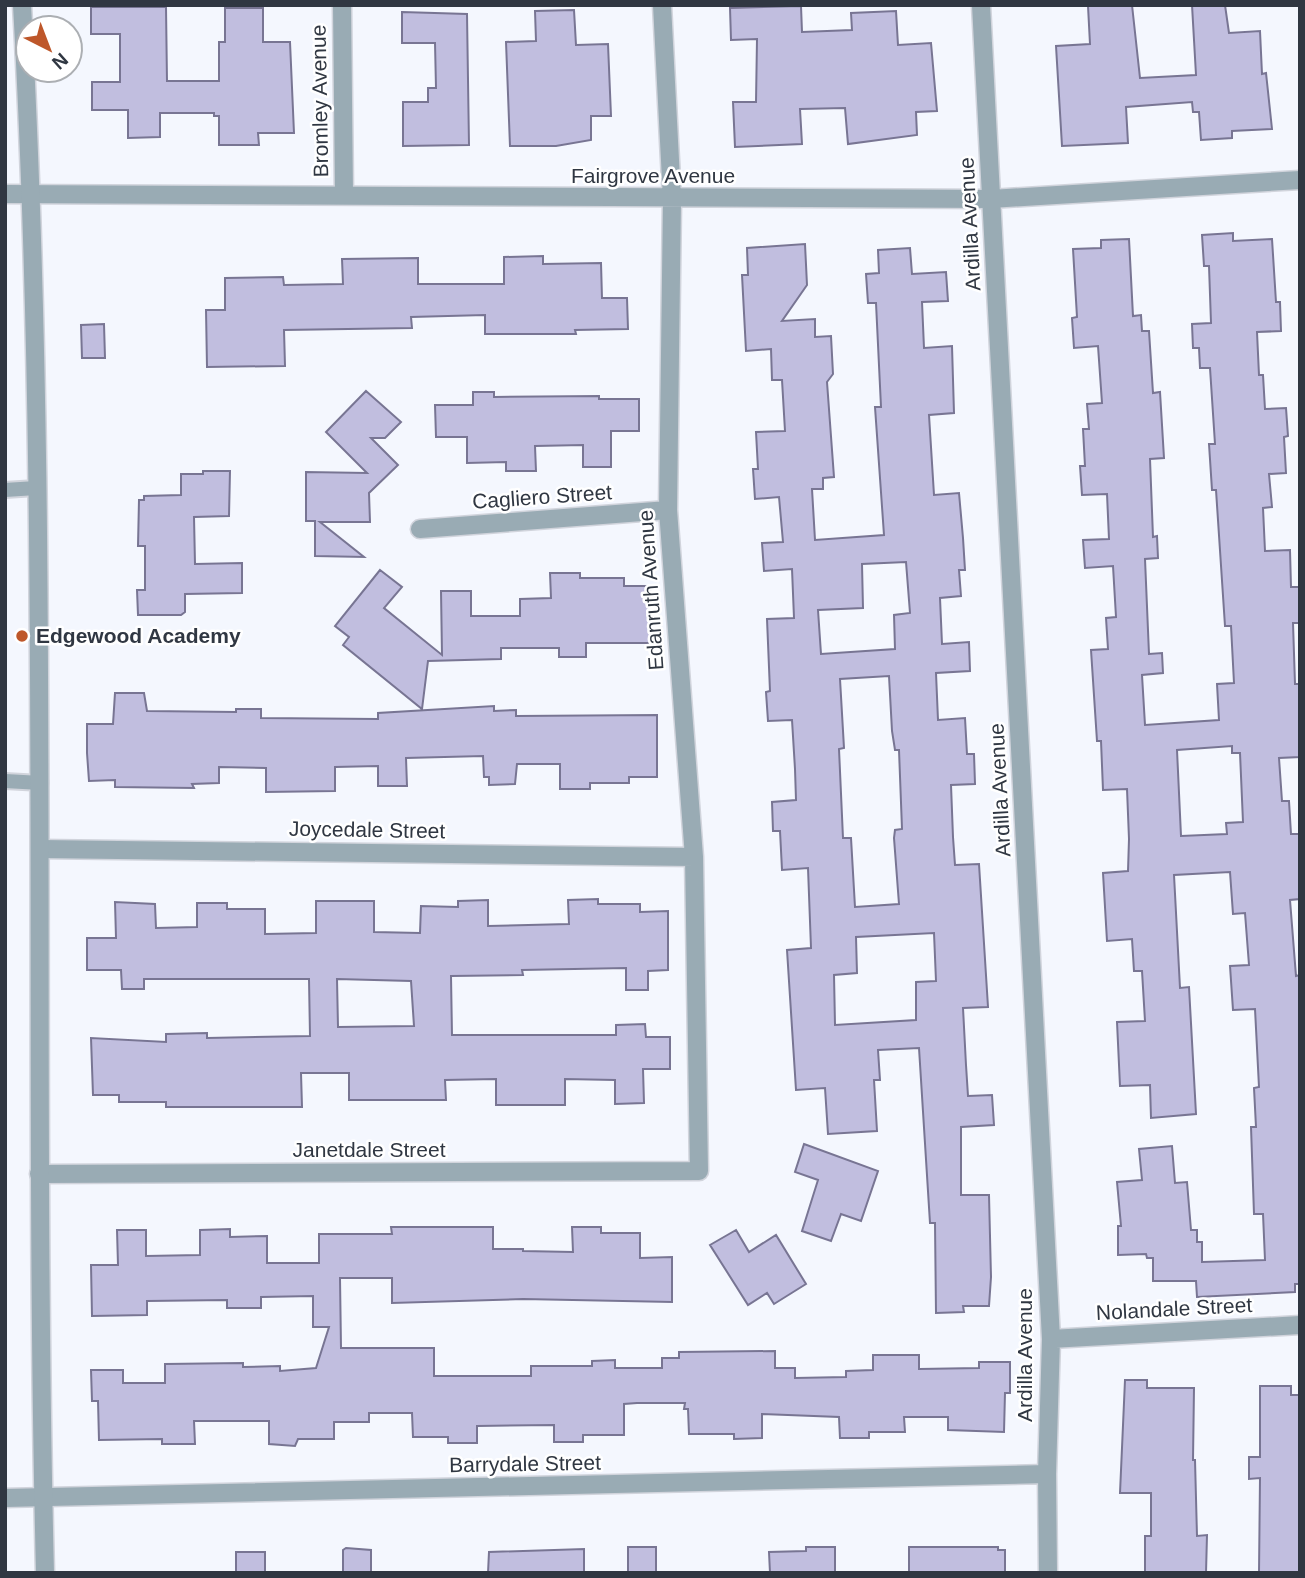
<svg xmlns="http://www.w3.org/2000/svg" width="1305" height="1578" viewBox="0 0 1305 1578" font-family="Arial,sans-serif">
<rect width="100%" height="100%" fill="#f4f7fe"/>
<path fill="#c1bedf" stroke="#787593" stroke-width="2" fill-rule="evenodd" d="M1132 5 1140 78 1196 75 1192 5H1225L1229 33 1260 31 1262 74 1266 73 1272 129 1232 131V138L1201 140 1199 112H1193L1192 102 1126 107 1128 143 1062 146 1056 46 1090 44 1088 6Z
M801 6 802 32 852 30 851 13 896 11 898 45 931 43 937 111 916 112 917 135 848 144 845 108 800 109 802 144 735 147 733 102H756L757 39 731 40 730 8Z
M91 7H166L167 81H219V42H225V8H263V42H290L294 133H258L259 145H219V116H214V113H160V137L128 138V110H92V82H120V34H91Z
M574 10 576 45 608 44 611 116H591V140L556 146H510L506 42 536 41 535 11Z
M402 12 467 14 469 145 403 146V102H428V88H436L435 43H402Z
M1233 233V241L1272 239 1276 302H1280L1281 331 1257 332 1259 375H1263L1265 409 1286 408 1288 436 1284 437 1286 473 1269 474 1272 507 1263 508 1265 551 1290 550 1291 587H1299L1300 603V623H1293L1295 684H1300V757L1279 758 1282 801H1289L1291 834H1300V899L1290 900 1296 976 1300 975V1284H1295V1292L1197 1297 1196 1281H1153V1258H1147L1146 1254 1118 1255V1226H1121L1117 1182 1142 1180 1139 1149 1172 1146 1175 1183 1187 1182 1191 1230H1197V1242H1202V1262L1265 1260 1263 1214H1254L1251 1127H1256L1254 1088 1259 1087 1255 1009 1233 1010 1230 966 1249 965 1245 913 1233 914 1230 872 1174 875 1180 988 1189 987 1196 1114 1151 1118 1150 1085 1120 1086 1117 1022 1145 1021 1142 971H1134L1132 939 1107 941 1103 873 1128 871 1129 839 1127 789 1103 790 1101 741H1097L1091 650 1108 649 1106 618 1116 617 1113 566 1085 568 1083 540 1109 539 1107 494 1082 495 1080 466H1085L1083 429H1089L1087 404 1102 403 1098 346 1074 348 1072 318 1077 317 1073 249 1101 248V240L1129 239 1133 316 1141 315 1142 331H1149L1153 393 1160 392 1164 458 1150 459 1153 537 1157 536 1158 558 1145 559 1149 654 1162 653 1163 673 1142 675 1145 725 1219 720 1217 684 1234 683 1231 626H1225L1216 490H1212L1209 444H1215L1210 368H1200L1199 348H1193L1192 324 1211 323 1209 266H1204L1202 235ZM1232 746V753H1240L1243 822 1226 823 1227 834 1181 836 1177 750Z
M805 244 807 285 782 321 815 319V337L831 336 833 374 827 382 834 477 823 478V489H812L815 540 884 535 875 407H881L876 303H868L866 274 879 273 878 250 910 248 912 274 946 272 948 301 922 302 924 348 952 346 954 413 929 415 934 495 959 493 963 538 965 570H959L961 596 940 598 942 644 969 642 970 671 936 673 938 720 965 718 967 754H974L975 784 951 785 953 837 955 865 979 864 988 1007 963 1008 966 1065 968 1096 992 1095 994 1125 961 1127V1195H989L991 1277 989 1306H963L964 1312 936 1313 935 1223H930L919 1048 878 1050 880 1080H874L877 1131 828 1134 825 1088 796 1090 787 950 811 948 808 868 782 870 780 831H773L772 802 796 800 795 769 792 720 768 721 766 692 770 691 767 619 794 618 792 569 764 571 762 543 783 542 779 497 755 499 753 469H758L756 432 785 431 782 380H772L771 349 746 351 742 275H748L747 248ZM906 562 910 613 894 615 895 649 821 654 818 610 863 608 862 564ZM889 676 892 731 895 750H899L902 829 895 830 894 838 899 904 855 907 851 838H843L839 749 844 748 840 679ZM934 933 936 981 916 982V1020L835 1025 834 975 857 973 856 937Z
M543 256V264L601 263 602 298H627L628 329 575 330 576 334H485V315L411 317 412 328 284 330 285 366 207 367 206 310H225V278L283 277 284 285 343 284 342 259 418 258V284H504V257Z
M104 324 105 358H82L81 325Z
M366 391 401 422 385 438H371L398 465 369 493 370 522H320L364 557 315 556V521H306V472L367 473 326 432Z
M473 392H494V397L599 396V399H639V431H611V467H583V445L535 446 536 471H506V462L467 463V437H436L435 405H473Z
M203 471H230L229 516 194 517 195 564 242 563V593L185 594V612L181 615H138L137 590H145V546H138L139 500H144V496L181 495V474H203Z
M380 570 402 587 384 608 442 655 441 591H471V616H520V599L551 598 550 573H580V578H624V586H650L652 643H586V657H559V648H501V659L428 661 422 709 343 645 349 637 335 626Z
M115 693H144L147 711 236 712V709H261V718L378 719V713L494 706V711L516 710V716L657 715V777H629V783H590V789H560V764H517L515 784 489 785V777H484L483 756 406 758 407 786H378V766L335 767V791L266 792V768L219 767V783L192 784 194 788 115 787V780L89 781 87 753V724H113Z
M598 899V904H640V912L668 911V970L648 971V990H626V968L522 970 523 975 451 976 452 1035H616V1025L645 1024 646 1037H670V1069H643L644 1103 615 1104V1080L565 1079V1105H496V1079L445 1080 446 1100H349V1073H301L302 1107H166V1102H119V1095H93L91 1038 166 1042V1034L207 1033V1038L310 1036 309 979H144V989H122L121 970H87V938H116L115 902 155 904 156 928 197 927V903H227V909H265V934L316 933V901H374V932L420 933 421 906 458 907V901L488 900V926L569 924 568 900ZM337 979 411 981 414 1026 338 1027Z
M804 1144 878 1171 861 1221 841 1214 831 1241 802 1231 818 1180 795 1172Z
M391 1227H493V1249H523V1251L573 1252 572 1227H601V1233H640V1258L672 1257V1302L523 1299 392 1303V1278H340L341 1348H434V1376H531V1366H592V1361L615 1360V1368H662V1358H679V1352L775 1351V1368H795V1378L846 1377V1371L873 1370V1355H919V1369L979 1368V1362H1010V1393H1005L1004 1432 948 1430V1417H904L905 1432H869V1438H840L839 1417 762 1414V1438L734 1439V1434H689L688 1409H684L685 1403H637L624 1404V1435H583V1442H554V1425L477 1426V1443H448V1437H413L412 1413H369V1422H334V1439H298L295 1446 269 1444V1421H194L195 1444H162V1439L99 1440 98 1401H92L91 1370H123V1383H165V1364L243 1363V1367L280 1366V1371L316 1368 329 1327H313V1296L261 1297V1308H227V1300L147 1301V1315L92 1316 91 1265H118L117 1230H146V1256L200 1255V1230L230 1229V1237L267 1236V1263H319V1234H392Z
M736 1230 749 1252 776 1235 806 1284 774 1304 767 1293 748 1305 710 1245Z
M1125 1380H1147V1388H1194L1193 1460H1195L1197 1536 1207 1535 1206 1573H1145V1536H1151V1493H1120Z
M1260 1386H1291V1395H1300V1573H1259L1260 1478 1249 1479V1457H1260Z
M628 1547H656V1573H628Z
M806 1547H835V1573H770L769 1552 806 1551Z
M909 1547H998V1550H1005V1573H909Z
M346 1548 371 1550V1573H343V1550Z
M584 1549V1573H488L489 1552Z
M236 1552H265V1573H236Z"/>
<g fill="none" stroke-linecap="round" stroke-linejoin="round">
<defs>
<path id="service" d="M5 490 36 488
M5 781 41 783"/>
<path id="minor" d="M342 5 344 195
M981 5 1051 1339 1047 1474 1048 1573
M5 194 991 199 1300 180
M420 529 668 510
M40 849 694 857
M39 1174 699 1171 694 857 668 510 672 199 662 5
M1051 1339 1300 1325
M5 1498 1047 1474"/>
<path id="tertiary" d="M22 5C51 527 32 1050 45 1573"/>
</defs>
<use href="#service" stroke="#d1d4dc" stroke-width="18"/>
<use href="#minor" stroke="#d1d4dc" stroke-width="21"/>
<use href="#tertiary" stroke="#d1d4dc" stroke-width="21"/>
<use href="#service" stroke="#99abb4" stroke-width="14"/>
<use href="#minor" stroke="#99abb4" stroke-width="18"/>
<use href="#tertiary" stroke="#99abb4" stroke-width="18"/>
</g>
<circle fill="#be572a" stroke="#fff" stroke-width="2.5" cx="22" cy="636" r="7"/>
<g text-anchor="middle" stroke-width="5" stroke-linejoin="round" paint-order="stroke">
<g font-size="21" fill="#303742" stroke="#fff">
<text transform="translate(320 101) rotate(-91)" y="7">Bromley Avenue</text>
<text x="653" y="183">Fairgrove Avenue</text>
<text transform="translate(970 224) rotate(-93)" y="7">Ardilla Avenue</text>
<text transform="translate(542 497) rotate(-4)" y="7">Cagliero Street</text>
<text transform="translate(651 590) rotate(-94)" y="7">Edanruth Avenue</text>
<text transform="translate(1000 790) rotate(-93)" y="7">Ardilla Avenue</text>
<text transform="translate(367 830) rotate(1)" y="7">Joycedale Street</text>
<text x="369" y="1157">Janetdale Street</text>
<text transform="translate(1174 1309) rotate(-3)" y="7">Nolandale Street</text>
<text transform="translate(1025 1355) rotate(-90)" y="7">Ardilla Avenue</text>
<text transform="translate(525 1464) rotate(-1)" y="7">Barrydale Street</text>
</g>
<g font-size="21" font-weight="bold" fill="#303742" stroke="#fff" text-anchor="start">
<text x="36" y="643">Edgewood Academy</text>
</g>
</g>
<rect width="1305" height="1578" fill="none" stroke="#303742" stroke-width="14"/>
<g transform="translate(49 49) rotate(138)"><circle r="33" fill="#ffffff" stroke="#acafb3" stroke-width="2"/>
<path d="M0-5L12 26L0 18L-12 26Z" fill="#be572a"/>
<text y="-10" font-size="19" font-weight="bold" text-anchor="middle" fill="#303742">N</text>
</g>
</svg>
